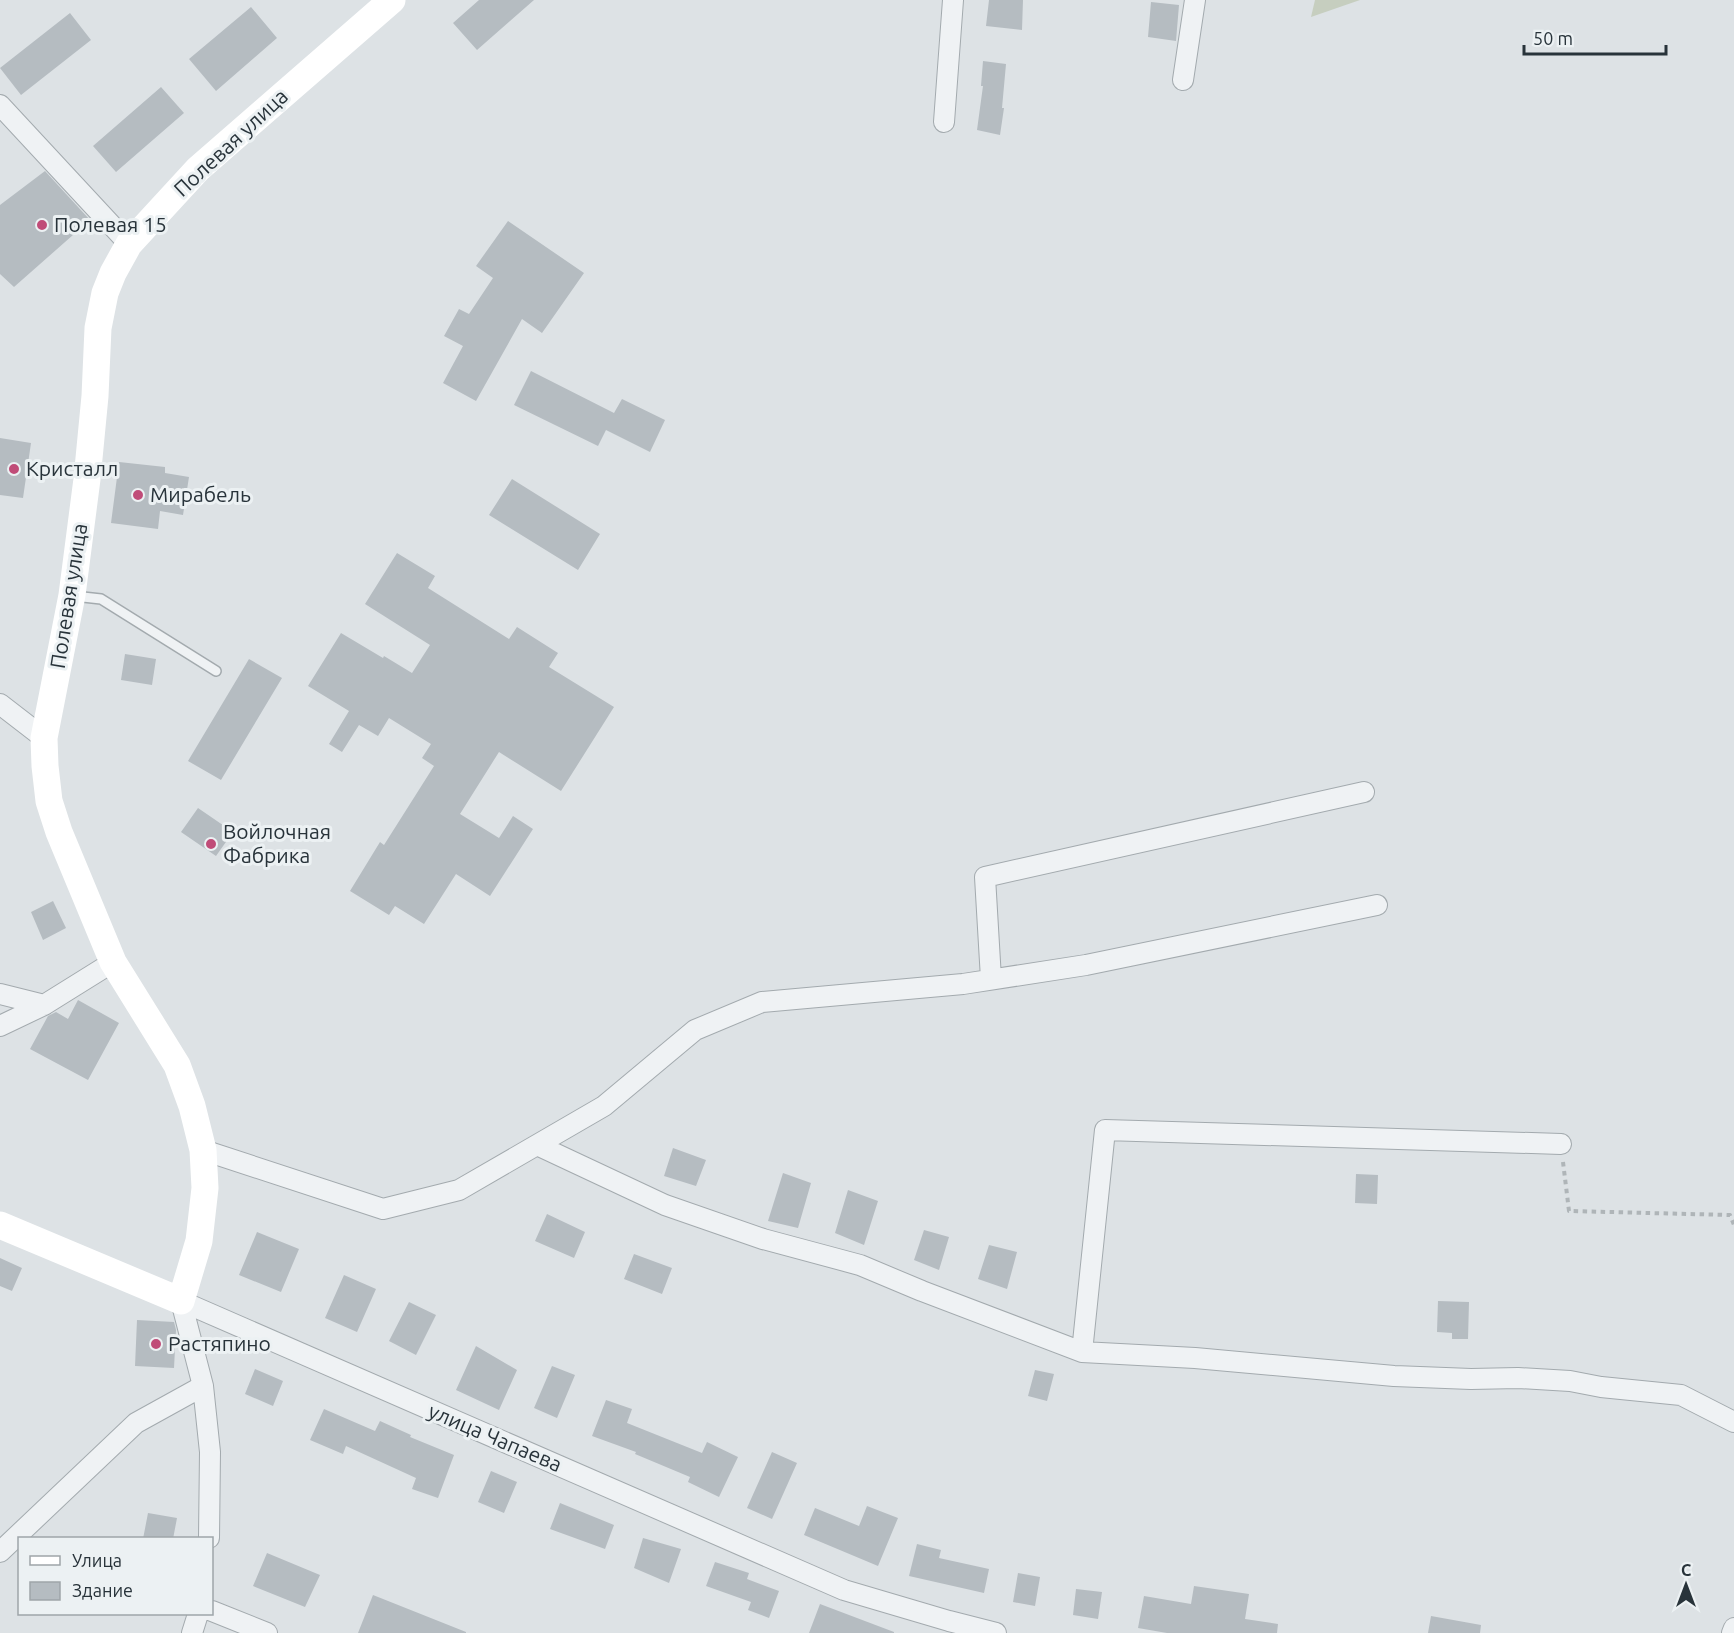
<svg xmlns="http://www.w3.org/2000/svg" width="1734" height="1633" viewBox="0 0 1734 1633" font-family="Ubuntu,sans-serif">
<rect width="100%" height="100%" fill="#dde2e5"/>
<path fill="#c6cebf" d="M1315 0H1360L1311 17Z"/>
<path fill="#b5bcc1" d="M479 0H534L477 50 453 23Z
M989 0H1023L1022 30 986 26Z
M1151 2 1179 5 1176 41 1148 37Z
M251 7 277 38 216 91 189 59Z
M70 13 91 40 21 95 0 68Z
M983 61 1006 64 1002 108H1004L1000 135 977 130 983 86H981Z
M161 87 184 113 116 172 93 146Z
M45 171 90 220 14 287 0 274V205Z
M508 221 584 273 542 333 522 319 476 401 443 383 463 346 444 336 459 309 469 314 493 278 476 266Z
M531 371 614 413 622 399 665 420 650 452 606 430 598 446 514 405Z
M0 438 31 443 23 498 0 495Z
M119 462 165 467V473L189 477 183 515 160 511 158 529 111 523Z
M512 479 600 534 578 570 489 515Z
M397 553 435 576 428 588 509 639 517 627 558 653 549 667 614 707 561 791 499 752 460 814 499 838 513 816 533 829 490 896 456 874 424 924 395 906 389 915 350 891 380 842 384 845 434 766 422 758 431 744 389 718 378 736 359 725 342 752 329 744 349 711 308 686 341 633 383 658 384 656 412 673 430 645 365 604Z
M125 654 156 659 152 685 121 680Z
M249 659 282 678 221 780 188 761Z
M198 808 233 832 216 856 181 832Z
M53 901 66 928 43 940 31 912Z
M78 1000 119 1023 88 1080 30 1049 48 1016 56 1012 68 1019Z
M673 1148 706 1160 696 1186 664 1176Z
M783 1173 811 1183 798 1228 768 1221Z
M1356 1174 1378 1175 1377 1204 1355 1203Z
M848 1190 878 1201 864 1245 835 1233Z
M547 1214 585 1232 574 1258 535 1241Z
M924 1230 949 1237 939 1270 914 1260Z
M257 1232 299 1249 281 1292 239 1275Z
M989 1245 1017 1252 1007 1289 978 1279Z
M634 1254 672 1268 662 1294 624 1279Z
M0 1258 22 1268 12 1291 0 1286Z
M344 1275 376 1289 357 1332 325 1318Z
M1438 1301 1469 1302 1468 1339H1452V1333L1437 1332Z
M409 1302 436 1315 416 1355 389 1341Z
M137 1320 174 1322 176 1330 174 1368 135 1366Z
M476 1346 517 1370 499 1410 456 1390Z
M552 1366 575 1375 557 1418 534 1408Z
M255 1369 283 1381 273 1406 245 1394Z
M1035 1370 1054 1374 1047 1401 1028 1396Z
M606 1400 632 1409 627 1423 702 1453 707 1442 738 1457 719 1497 688 1482 690 1477 635 1454 636 1452 592 1436Z
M324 1409 375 1431 380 1421 411 1435 410 1437 454 1455 438 1498 412 1489 416 1478 346 1446 343 1454 310 1440Z
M772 1452 797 1463 772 1519 747 1508Z
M491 1471 517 1482 504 1513 478 1502Z
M560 1503 614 1525 605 1549 550 1529Z
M867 1506 898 1518 878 1566 804 1535 815 1508 859 1526Z
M148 1513 177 1518 173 1539H143Z
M643 1538 681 1549 669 1583 634 1568Z
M917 1544 941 1550 939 1558 989 1569 984 1593 909 1576Z
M267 1553 320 1575 305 1607 253 1586Z
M715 1562 749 1573 747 1579 779 1591 769 1618 748 1610 751 1602 706 1586Z
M1018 1573 1040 1577 1035 1606 1013 1602Z
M1194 1586 1249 1594 1245 1619 1278 1624 1277 1633H1167L1138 1628 1144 1596 1191 1604Z
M1076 1589 1102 1592 1098 1619 1073 1615Z
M373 1595 466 1632V1633H358Z
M820 1604 894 1632V1633H809Z
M1431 1616 1481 1625 1480 1633H1428Z"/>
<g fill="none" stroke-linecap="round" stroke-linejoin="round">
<defs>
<path id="lane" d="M74 596 101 599 216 671"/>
<path id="street" d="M1183 80 1195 0
M0 105 129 244
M944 122 953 0
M0 704 44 738
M991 979 985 877 1364 792
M0 994 44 1005 113 962
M0 1026 44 1005
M537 1145 665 1205 763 1239 860 1265 922 1291 1082 1352 1195 1358 1394 1376 1471 1379 1518 1378 1570 1381 1601 1387 1681 1395 1734 1422
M203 1150 383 1209 459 1190 604 1106 695 1030 762 1002 963 984 1086 965 1377 905
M181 1301 844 1590 949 1621 996 1633
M181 1301 203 1386 210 1452 209 1538
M1082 1352 1105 1130 1561 1144
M0 1552 136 1423 203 1386
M212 1611 267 1633
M192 1633 198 1614
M1732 1633 1734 1628"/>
</defs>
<use href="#lane" stroke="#a3aaae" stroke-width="12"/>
<use href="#street" stroke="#a3aaae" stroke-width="22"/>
<path stroke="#afb5b8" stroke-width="4" stroke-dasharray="4.5 4.5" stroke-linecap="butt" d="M1563 1162 1569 1211 1730 1215 1734 1225"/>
<use href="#lane" stroke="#eff2f4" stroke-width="9"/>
<use href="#street" stroke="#eff2f4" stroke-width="20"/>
<path stroke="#fff" stroke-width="27" d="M0 1225 181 1301 199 1241 205 1188 203 1150 192 1106 177 1065 113 962 59 832 49 801 45 766 44 738 72 595 87 479 95 396 98 328 105 293 113 273 129 244 198 169 392 0"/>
</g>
<g fill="#c04c78" stroke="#ecf1f3" stroke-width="2">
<circle cx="42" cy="225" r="6"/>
<circle cx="14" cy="469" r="6"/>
<circle cx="138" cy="495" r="6"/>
<circle cx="211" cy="844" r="6"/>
<circle cx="156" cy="1344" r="6"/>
</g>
<g text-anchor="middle" stroke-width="6" stroke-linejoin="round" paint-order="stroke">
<g font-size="21" fill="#28333a" stroke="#ecf1f3">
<text transform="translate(231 143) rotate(-43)" y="7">Полевая улица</text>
<text transform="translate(69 596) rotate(-81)" y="7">Полевая улица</text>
<text transform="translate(495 1438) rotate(23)" y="7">улица Чапаева</text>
</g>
<g font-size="21" fill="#28333a" stroke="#ecf1f3" text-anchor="start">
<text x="54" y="232">Полевая 15</text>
<text x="26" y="476">Кристалл</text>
<text x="150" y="502">Мирабель</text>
<text x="223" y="839">Войлочная<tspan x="223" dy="24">Фабрика</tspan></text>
<text x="168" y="1351">Растяпино</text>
</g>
</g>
<rect x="18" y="1537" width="195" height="78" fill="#ecf1f3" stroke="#9ea5a9" stroke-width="1.5"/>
<rect x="30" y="1556" width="30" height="9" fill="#ffffff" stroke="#9ea5a9" stroke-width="1.5"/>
<text x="72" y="1567" font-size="18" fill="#28333a">Улица</text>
<rect x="30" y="1582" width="30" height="18" fill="#b5bcc1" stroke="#9ea5a9" stroke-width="1.5"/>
<text x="72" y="1597" font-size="18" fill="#28333a">Здание</text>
<g transform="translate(1686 1585)" stroke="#ecf1f3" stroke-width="4.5" paint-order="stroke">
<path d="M0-4.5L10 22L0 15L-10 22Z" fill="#28333a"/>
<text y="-9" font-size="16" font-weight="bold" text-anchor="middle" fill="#28333a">С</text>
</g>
<path d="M1524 45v9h142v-9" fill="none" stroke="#28333a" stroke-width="3"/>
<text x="1533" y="45" font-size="18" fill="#28333a" stroke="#ecf1f3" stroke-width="4.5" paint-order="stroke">50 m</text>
</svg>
